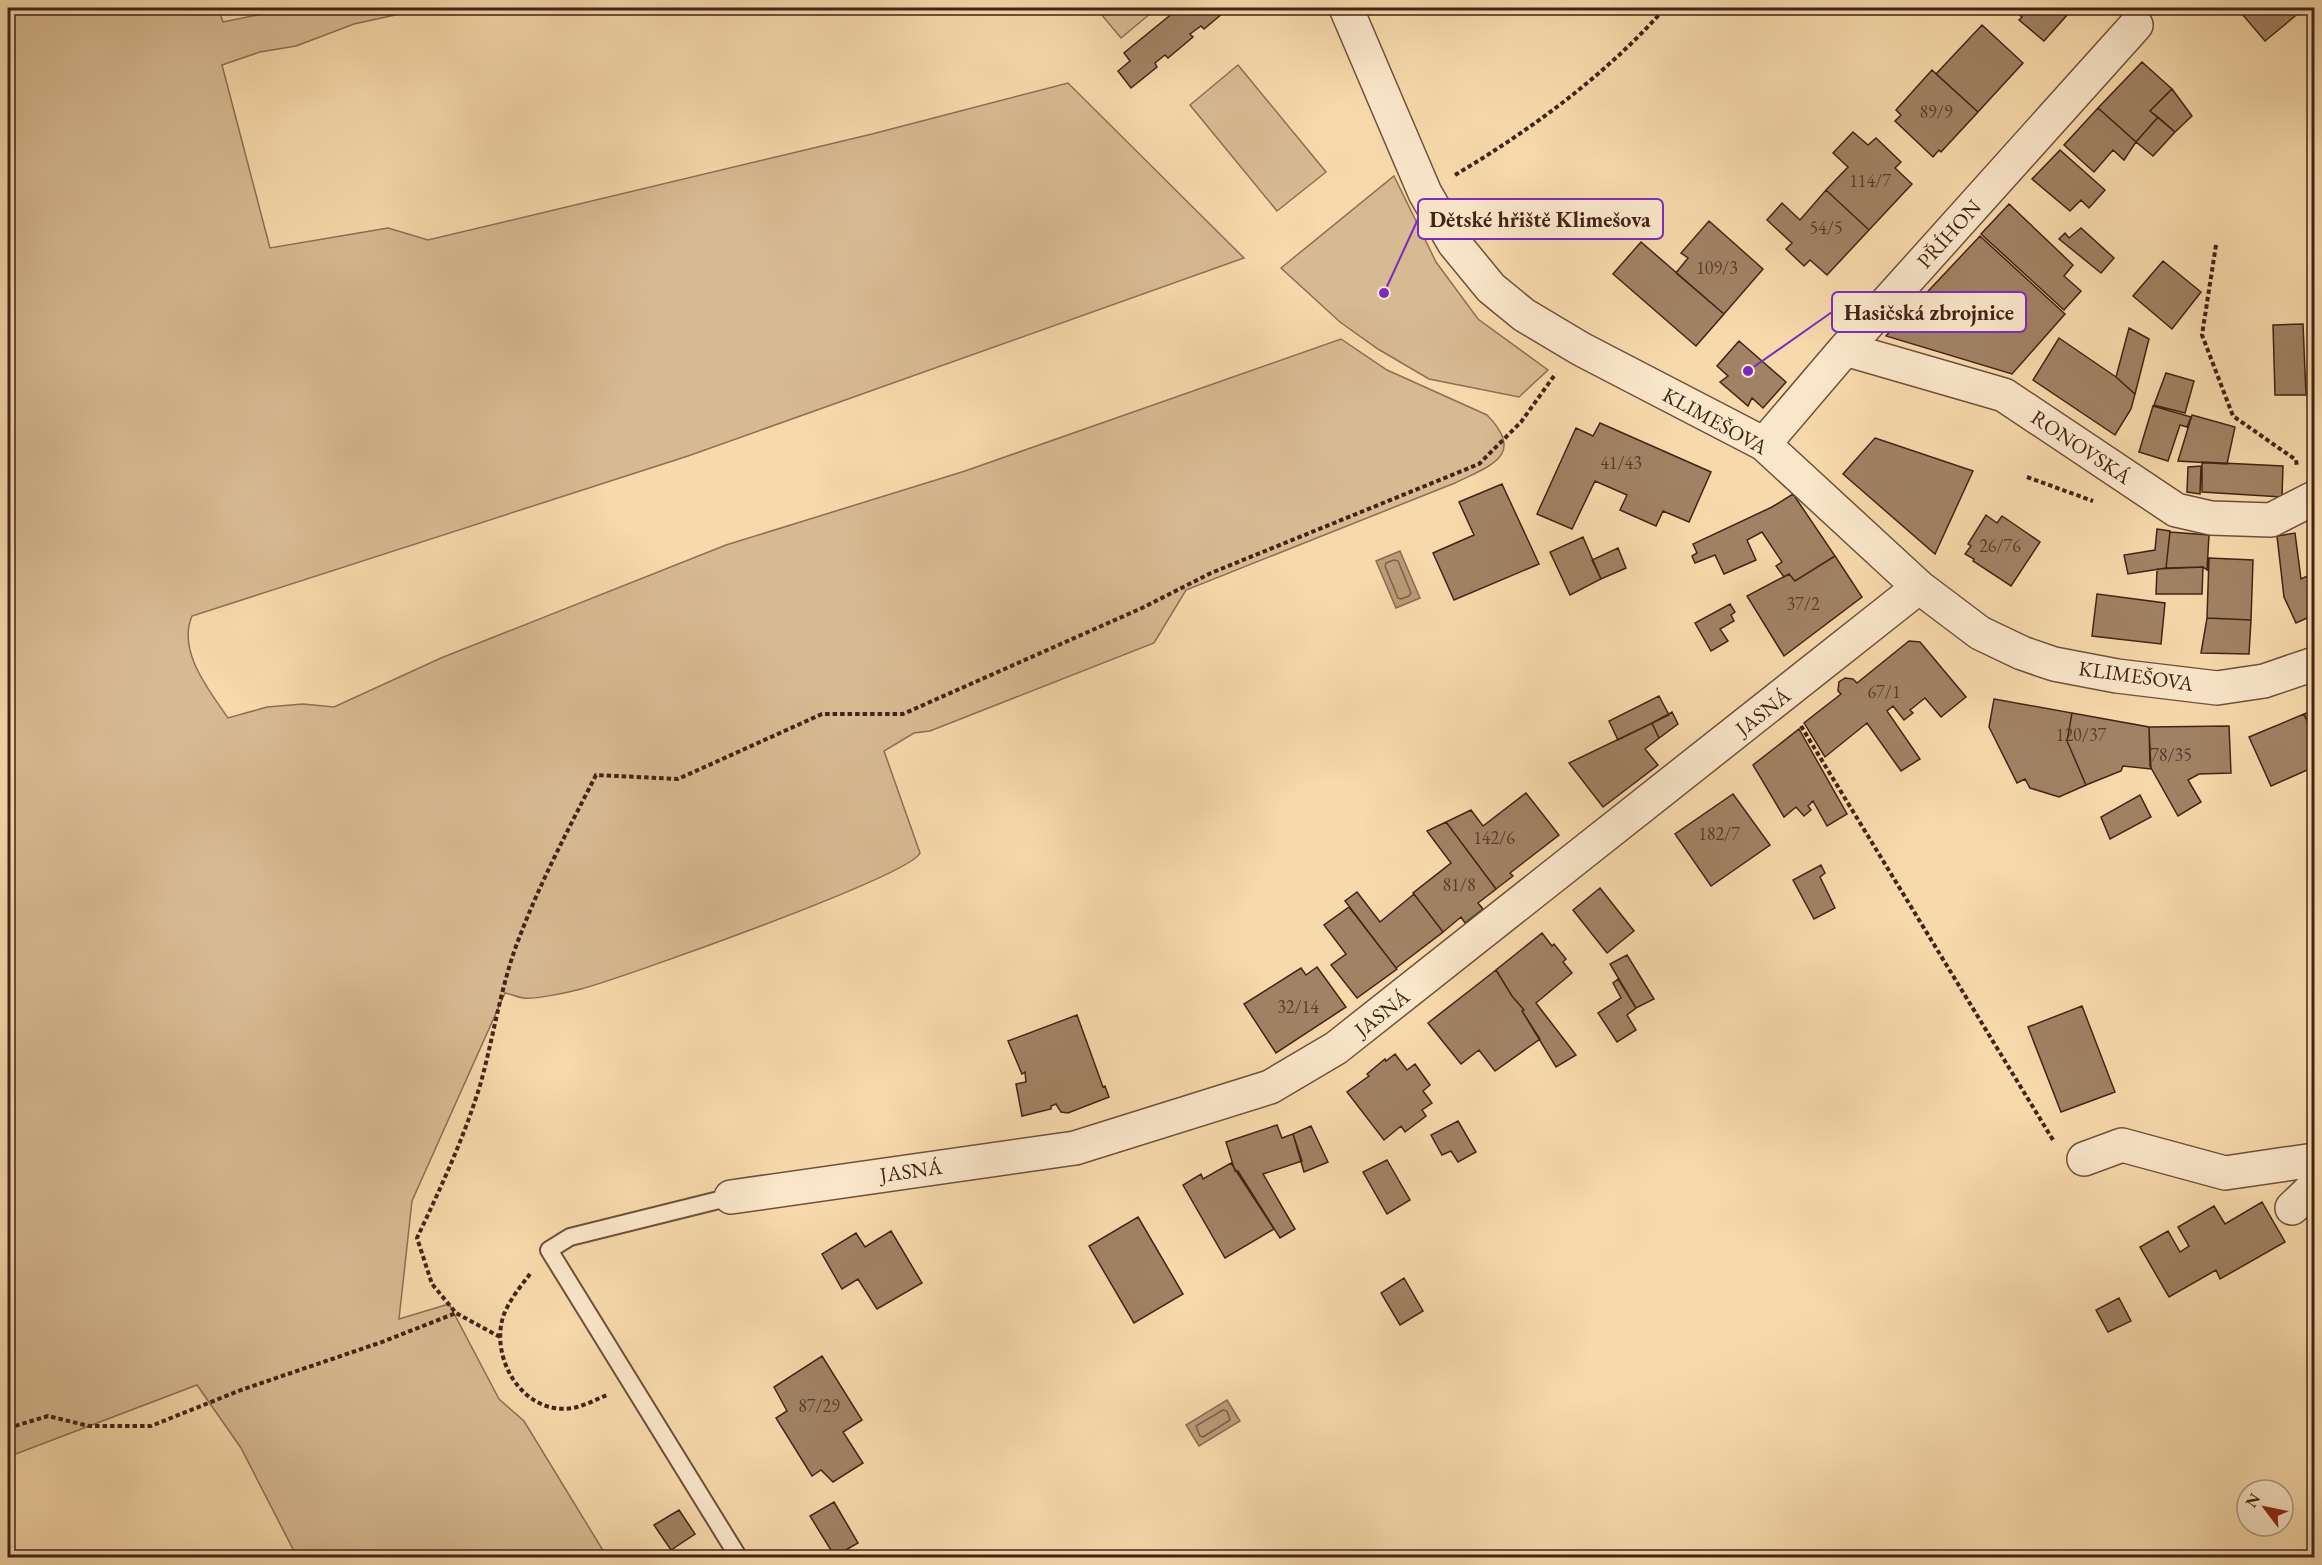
<svg xmlns="http://www.w3.org/2000/svg" width="2322" height="1565" viewBox="0 0 2322 1565" font-family="'EB Garamond',serif">
<rect width="100%" height="100%" fill="#f7d9ac"/>
<filter id="stains"><feTurbulence type="fractalNoise" baseFrequency=".00333" numOctaves="4"/><feColorMatrix values="0 0 0 0 .2 0 0 0 0 .09 0 0 0 0 .02 0 0 0 .5 -.17"/></filter>
<radialGradient id="worn" r=".72"><stop offset=".6" stop-color="#630" stop-opacity="0"/><stop offset="1" stop-color="#630" stop-opacity=".3"/></radialGradient>
<path fill="#d8ba92" stroke="#8e6e54" stroke-width="1.5" d="M8 8H218L223 22 292 8H427L354 24 296 46 260 52 222 65 270 248 388 228 428 240 872 134 1068 83 1244 258 688 456 192 616C177 651 209 690 228 718L267 707 303 704 334 707 441 658 726 545 965 471 1341 339 1387 370 1487 415C1527 456 1489 466 1455 483L1186 590 1154 643 930 731 914 733 884 751 920 853C910 876 622 978 581 989 570 992 533 1000 523 998 517 997 511 994 505 993L412 1201 399 1319 449 1304 499 1399 524 1421 607 1557H297L241 1448 197 1385 8 1457Z
M1096 8H1157L1121 38Z
M1238 65 1326 172 1277 211 1190 105Z
M1394 176 1436 262 1478 319 1548 370 1519 397 1429 379 1378 349 1340 322 1281 268Z"/>
<path fill="#ba9b79" stroke="#8a6b51" stroke-width="1.5" d="M1400 551 1420 598 1396 608 1376 561Z
M1227 1400 1240 1421 1199 1446 1186 1425Z"/>
<g fill="none" stroke-linecap="round" stroke-linejoin="round">
<path stroke="#7e5f48" stroke-width="1.5" d="M1394 560 1398 561 1411 593 1409 596 1401 599 1398 598 1385 566 1386 563Z
M1223 1410 1227 1411 1230 1420 1203 1437 1200 1436 1196 1426Z"/>
</g>
<path fill="#a18264" stroke="#432316" stroke-width="1.5" d="M1179 8H1229L1204 29 1201 26 1190 34 1193 37 1168 58 1165 55 1155 63 1157 67 1131 88 1118 71 1130 61 1124 53Z
M2010 8H2060L2068 14 2044 41 2019 20 2022 17Z
M2237 8H2296L2300 12 2265 41Z
M1982 25 2023 63 1978 112 1936 74Z
M2142 62 2172 89 2150 111 2158 117 2136 142 2098 108Z
M1932 70 1978 112 1941 152 1939 150 1933 157 1895 121 1901 115 1896 110Z
M2172 89 2192 116 2175 132 2150 111Z
M2098 108 2136 142 2124 160 2113 150 2094 172 2064 145Z
M2158 117 2175 132 2153 156 2136 142Z
M1853 132 1868 145 1876 138 1901 162 1895 168 1912 184 1869 230 1826 190 1848 167 1833 153Z
M2060 150 2105 190 2089 208 2081 200 2070 211 2032 179Z
M1826 190 1869 230 1827 275 1810 260 1804 266 1786 249 1792 243 1767 220 1782 203 1800 220Z
M2009 204 2073 265 2064 276 2081 291 2064 310 1981 234Z
M1709 221 1763 269 1724 314 1676 273 1688 258 1681 253Z
M2081 228 2114 258 2101 273 2059 239 2065 233 2069 238Z
M1980 236 2065 314 2012 374 1886 336Z
M1641 242 1724 314 1696 346 1613 274Z
M2163 261 2201 292 2172 329 2133 296Z
M2303 324 2306 395H2275L2273 325Z
M2129 328 2149 339 2135 394 2116 377Z
M2059 338 2116 377 2135 394 2131 409 2115 435 2033 380Z
M1739 341 1786 382 1763 408 1752 398 1748 406 1720 382 1728 376 1717 366Z
M2166 373 2194 381 2185 413 2154 405Z
M2153 406 2191 417 2187 427 2180 425 2168 461 2139 452Z
M2192 415 2235 427 2227 464 2178 461Z
M1600 423 1711 472 1689 522 1663 511 1656 526 1620 510 1627 495 1595 481 1572 529 1537 514 1576 428 1593 436Z
M1875 438 1973 471 1935 554 1843 474Z
M2202 462 2283 466 2282 497 2202 492Z
M2201 466 2200 494 2187 492 2188 467Z
M1502 484 1539 564 1454 600 1433 553 1474 535 1459 502Z
M1793 494 1835 556 1795 581 1789 574 1784 577 1776 566 1782 562 1762 532 1747 540 1756 560 1724 574 1715 555 1695 563 1692 556 1697 553 1693 544 1772 507Z
M1986 515 1997 523 2002 516 2040 542 2011 586 1973 561 1974 559 1965 554 1971 546 1968 544Z
M2157 529 2170 531 2166 568 2128 574 2124 555 2155 550Z
M2170 532 2209 535 2207 570 2203 567 2166 568Z
M2295 533 2301 579 2314 573V615L2296 623 2284 597 2277 536Z
M1583 537 1601 579 1570 595 1550 552Z
M1618 548 1626 568 1601 579 1592 560Z
M1835 556 1862 597 1784 656 1747 596 1789 574 1795 581Z
M2209 558 2253 560 2251 620 2207 618Z
M2203 567 2202 594H2156L2157 569Z
M2097 594 2165 603 2161 644 2092 636Z
M1730 604 1735 612 1731 615 1734 621 1720 629 1728 641 1711 651 1695 623Z
M2207 618 2251 620 2249 654 2201 653Z
M1909 641 1920 642 1966 697 1941 717 1925 698 1910 710 1913 713 1904 720 1893 706 1887 711 1920 759 1901 771 1867 723 1825 757 1804 723 1841 694 1838 691 1839 682 1845 678 1853 679 1857 683Z
M1659 696 1669 715 1618 740 1609 721Z
M1994 699 2072 713 2067 741 2086 785 2059 797 2030 788 2025 779 2017 783 1989 727Z
M2314 709V738L2304 714Z
M1672 712 1678 724 1659 738 1652 723Z
M2072 713 2149 727 2151 769 2123 766 2121 771 2086 785 2067 741Z
M2304 714 2314 738V767L2271 786 2249 737Z
M1652 723 1659 738 1645 749 1658 765 1603 807 1569 763Z
M2229 726 2231 773 2199 774 2188 780 2201 802 2178 816 2150 766 2149 727Z
M1799 729 1847 814 1827 826 1813 801 1808 806 1811 810 1804 816 1796 807 1784 817 1753 765Z
M1526 793 1559 835 1510 873 1513 876 1496 889 1446 822 1471 810 1483 826Z
M1733 794 1770 845 1711 886 1675 834Z
M2140 795 2151 817 2110 839 2101 817Z
M1446 822 1496 889 1478 903 1483 909 1465 923 1461 917 1443 932 1413 893 1451 863 1427 831Z
M1821 865 1825 873 1820 877 1835 908 1814 919 1793 880Z
M1600 888 1634 931 1607 953 1573 910Z
M1357 892 1380 922 1414 894 1443 932 1396 968 1345 901Z
M1349 907 1397 969 1357 998 1331 965 1346 954 1324 925Z
M1542 933 1552 946 1554 944 1566 959 1563 962 1572 973 1536 1003 1576 1055 1556 1067 1522 1011 1524 1010 1512 996 1496 970Z
M1627 955 1654 999 1636 1008 1610 964Z
M1317 967 1346 1007 1276 1053 1244 1004 1301 968 1306 975Z
M1496 970 1512 996 1524 1010 1522 1011 1540 1039 1495 1071 1479 1050 1461 1064 1428 1023Z
M1618 979 1636 1008 1627 1015 1636 1030 1617 1042 1598 1013 1621 998 1613 983Z
M2082 1006 2115 1092 2061 1112 2028 1027Z
M1077 1015 1103 1087 1105 1086 1109 1097 1068 1113 1061 1112 1056 1104 1051 1106V1109L1022 1116 1016 1084 1026 1082 1025 1072 1022 1074 1008 1041Z
M1395 1054 1407 1070 1415 1064 1430 1085 1423 1091 1432 1103 1422 1110 1426 1116 1405 1132 1401 1126 1384 1140 1347 1092 1369 1076 1367 1074 1385 1059 1386 1061Z
M1458 1121 1476 1152 1458 1162 1451 1151 1442 1155 1431 1135Z
M1277 1125 1282 1138 1293 1134 1302 1161 1263 1174 1295 1229 1280 1238 1238 1171H1235L1226 1142Z
M1311 1126 1328 1162 1304 1172 1293 1134Z
M1387 1160 1410 1200 1387 1214 1363 1172Z
M1231 1163 1274 1229 1225 1258 1183 1185 1201 1174 1203 1179Z
M2262 1202 2285 1242 2220 1279 2216 1270 2169 1297 2140 1247 2168 1231 2180 1252 2189 1246 2178 1227 2214 1206 2225 1224Z
M1138 1217 1183 1294 1134 1323 1089 1246Z
M891 1231 922 1283 877 1309 858 1279 842 1289 822 1254 856 1233 865 1247Z
M1404 1278 1423 1311 1400 1325 1381 1293Z
M2119 1298 2131 1321 2108 1332 2096 1310Z
M822 1356 862 1420 843 1432 863 1463 833 1482 821 1470 812 1476 776 1418 787 1411 774 1387Z
M834 1502 858 1543 832 1558 834 1555 810 1516Z
M679 1510 695 1534 671 1550 654 1525Z"/>
<g fill="none" stroke-linecap="round" stroke-linejoin="round">
<defs>
<path id="lane" d="M731 1197 570 1237 549 1250 739 1558"/>
<path id="street" d="M1346 8 1425 193 1454 243 1491 288 1524 315 1581 349 1764 444 1919 587 1980 633 2022 653 2054 664 2117 676 2217 688 2264 681 2314 664
M1845 349 2004 395 2176 510 2211 518 2271 520 2314 498
M1764 444 1845 349 2136 25
M2084 1159 2122 1145 2225 1173 2314 1160
M731 1197 1075 1148 1270 1087 1336 1048 1919 587
M2292 1208 2314 1187"/>
</defs>
<use href="#lane" stroke="#70503c" stroke-width="20"/>
<use href="#street" stroke="#70503c" stroke-width="36"/>
<path stroke="#432316" stroke-width="4" stroke-dasharray="4.5 3" stroke-linecap="butt" d="M1455 175C1532 129 1606 75 1665 8
M2216 245 2202 335 2233 416 2296 460 2297 467
M2027 477 2093 501
M1801 726 2053 1140
M530 1274C520 1287 508 1302 503 1317 490 1360 524 1416 573 1408 584 1406 597 1399 607 1395
M500 1337 456 1313 432 1284 417 1238C441 1187 465 1136 481 1082 493 1038 500 992 515 949 537 888 567 832 596 775L678 779 822 714H903L1142 608 1211 573 1479 464 1521 422 1554 376
M8 1428 48 1416 89 1426H151L241 1390 382 1342 456 1313"/>
<use href="#lane" stroke="#fae6c9" stroke-width="16"/>
<use href="#street" stroke="#fae6c9" stroke-width="33"/>
</g>
<g text-anchor="middle" stroke-width="6" stroke-linejoin="round" paint-order="stroke">
<g font-size="18" fill="#5a3b2a">
<text x="1936" y="118">89/9</text>
<text x="1870" y="187">114/7</text>
<text x="1826" y="234">54/5</text>
<text x="1717" y="274">109/3</text>
<text x="1621" y="469">41/43</text>
<text x="2000" y="552">26/76</text>
<text x="1803" y="610">37/2</text>
<text x="1884" y="698">67/1</text>
<text x="2081" y="741">120/37</text>
<text x="2171" y="761">78/35</text>
<text x="1719" y="840">182/7</text>
<text x="1494" y="844">142/6</text>
<text x="1459" y="891">81/8</text>
<text x="1298" y="1013">32/14</text>
<text x="819" y="1412">87/29</text>
</g>
<g font-size="21" fill="#432316" stroke="#fae6c9">
<text transform="translate(1949 234) rotate(-48)" y="7">PŘÍHON</text>
<text transform="translate(1715 421) rotate(29)" y="7">KLIMEŠOVA</text>
<text transform="translate(2081 447) rotate(34)" y="7">RONOVSKÁ</text>
<text transform="translate(2136 676) rotate(8)" y="7">KLIMEŠOVA</text>
<text transform="translate(1763 712) rotate(-38)" y="7">JASNÁ</text>
<text transform="translate(1382 1013) rotate(-38)" y="7">JASNÁ</text>
<text transform="translate(911 1171) rotate(-8)" y="7">JASNÁ</text>
</g>
</g>
<path fill="none" stroke="#7b2cbf" stroke-width="2" d="M1384 293L1418 219M1748 371L1832 312"/>
<g fill="#7b2cbf" stroke="#fae6c9" stroke-width="2">
<circle cx="1384" cy="293" r="6"/>
<circle cx="1748" cy="371" r="6"/>
</g>
<g fill="#fae6c9" stroke="#7b2cbf" stroke-width="2">
<rect x="1418" y="199" width="245" height="40" rx="6"/>
<rect x="1832" y="292" width="194" height="40" rx="6"/>
</g>
<g font-size="22" text-anchor="middle" font-weight="bold" fill="#432316">
<text x="1540" y="227">Dětské hřiště Klimešova</text>
<text x="1929" y="320">Hasičská zbrojnice</text>
</g>
<rect width="2322" height="1565" fill="none" stroke="#f7d9ac" stroke-width="30"/>
<rect x="9" y="9" width="2304" height="1547" fill="none" stroke="#432316" stroke-width="3"/>
<rect x="15" y="15" width="2292" height="1535" fill="none" stroke="#432316" stroke-width="1.5"/>
<g transform="translate(2265 1508) rotate(302)"><circle r="28" fill="#fae6c9" stroke="#b19881" stroke-width="1.5"/>
<path d="M0-4.5L10 22L0 15L-10 22Z" fill="#8f2418"/>
<text y="-9" font-size="16" font-weight="bold" text-anchor="middle" fill="#432316">N</text>
</g>
<rect width="100%" height="100%" filter="url(#stains)"/>
<rect width="100%" height="100%" fill="url(#worn)"/>
</svg>
